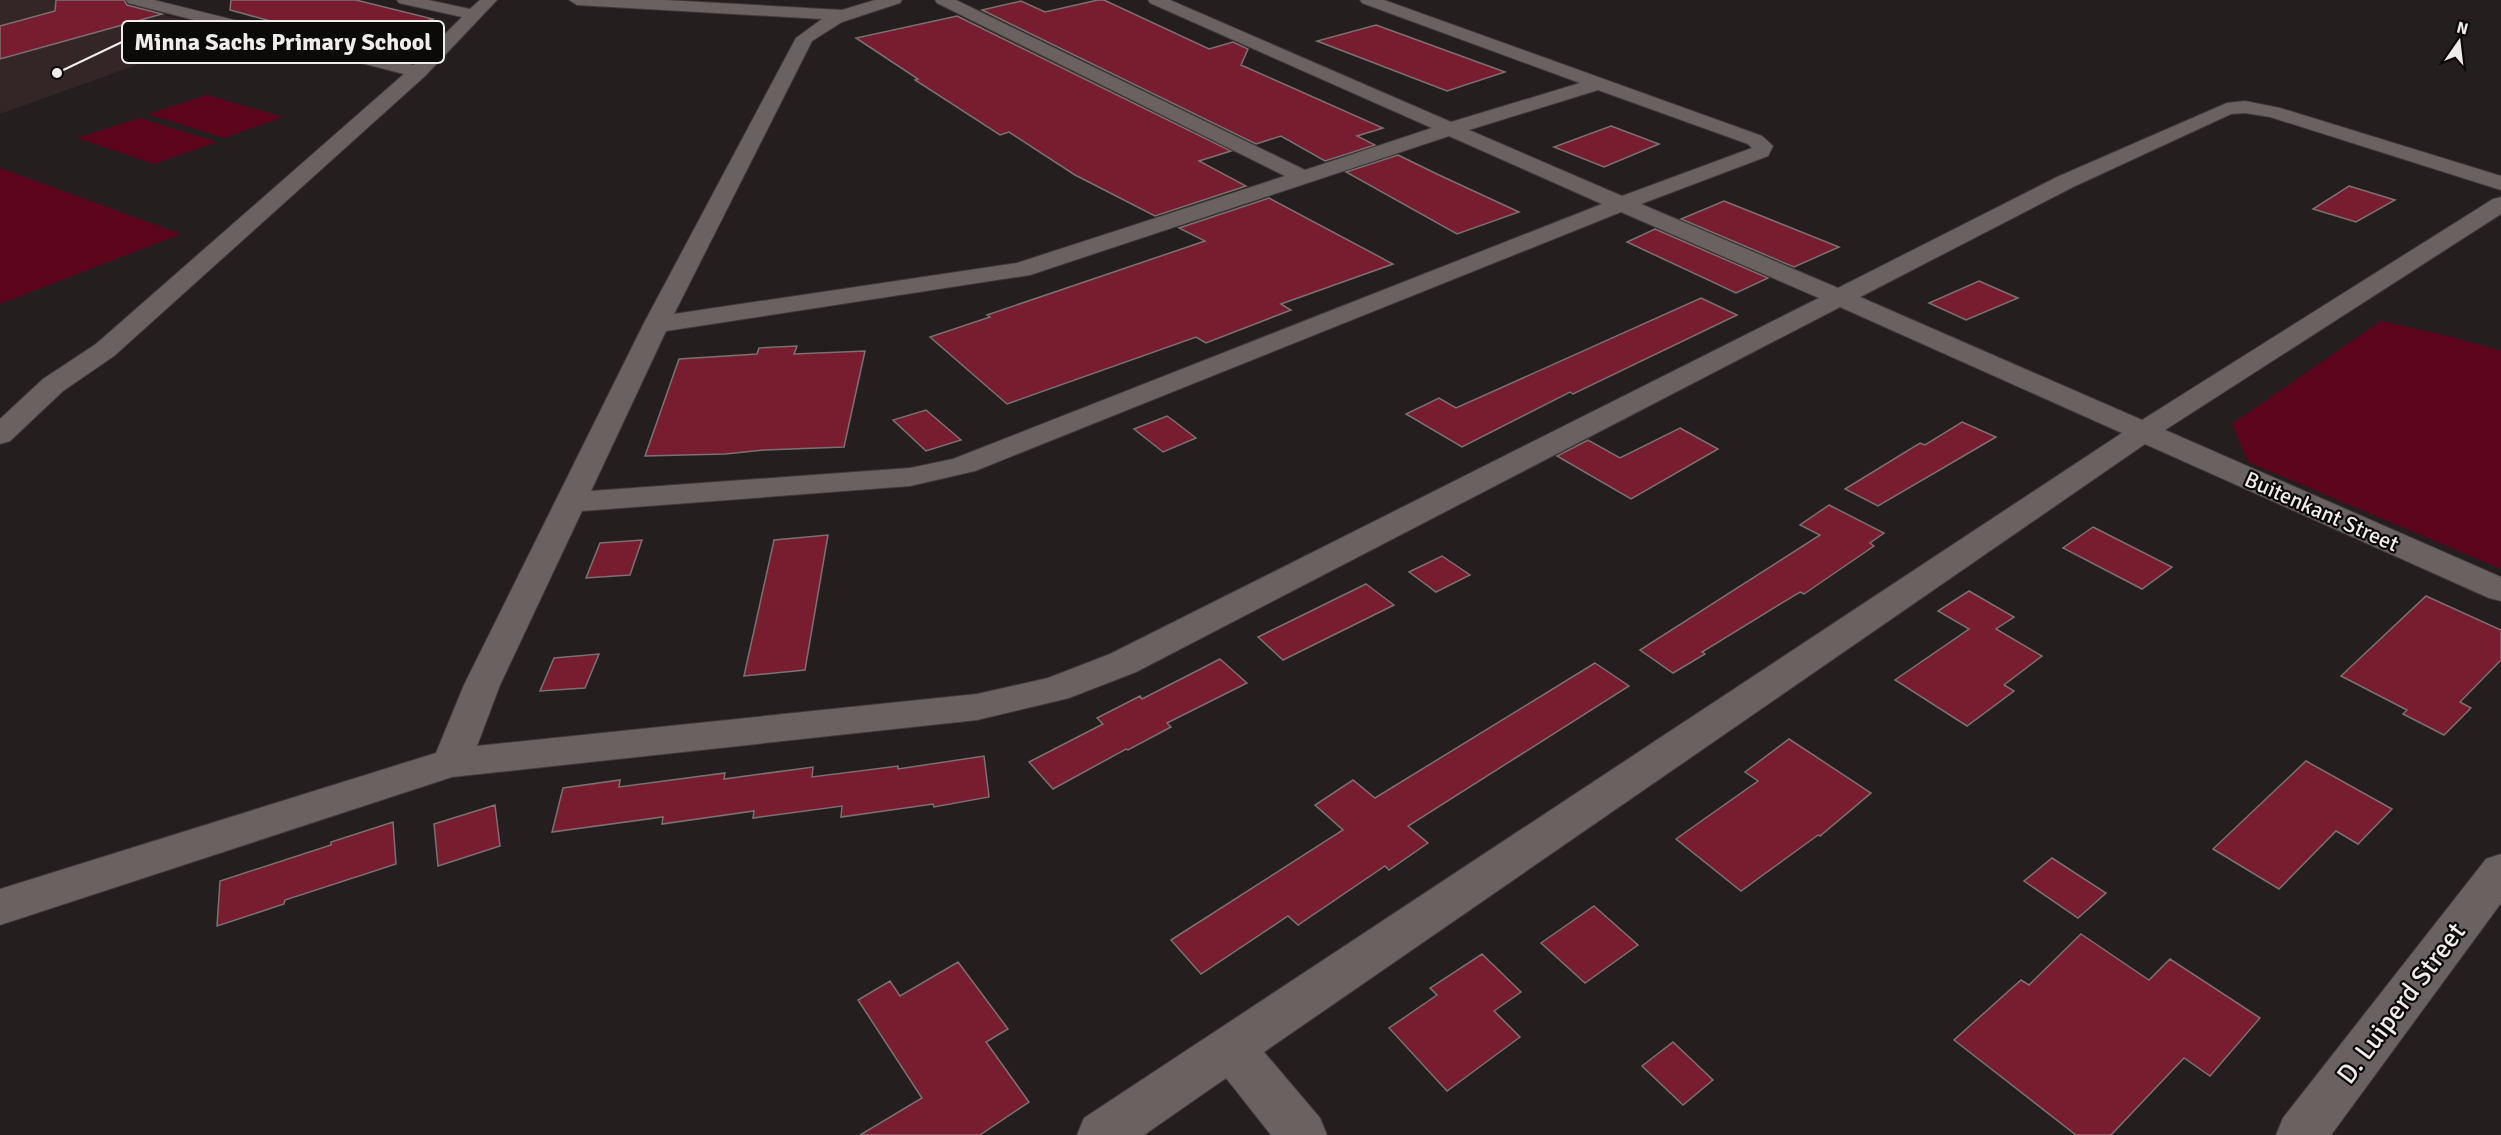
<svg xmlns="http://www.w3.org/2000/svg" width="2501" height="1135" viewBox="0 0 2501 1135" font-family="Signika,sans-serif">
<rect width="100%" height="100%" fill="#251e1e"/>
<path fill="#342627" d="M0 0H109L228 32 0 114Z"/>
<path fill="#5d051d" d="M207 95 283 117 224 138 148 114Z
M140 118 217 142 154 164 77 138Z
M0 168 181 234 0 304Z
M2381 321 2452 337 2501 351V569L2248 462 2232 424Z"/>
<path fill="#781d30" stroke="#7b7172" stroke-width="1.5" d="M56 0H124L127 5 162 14 0 59V26L55 11Z
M231 0H356L433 19 359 42 328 35 325 36 230 10Z
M1098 0H1104L1209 49 1233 42 1248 49 1241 65 1383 128 1357 136 1375 145 1325 161 1281 136 1256 144 982 10 1021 1 1045 12Z
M957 16 1231 151 1199 161 1246 186 1155 216 1075 175 1009 132 1000 135 915 80 918 79 856 38Z
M1376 25 1505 72 1447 91 1317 41Z
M1611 126 1659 144 1604 167 1554 147Z
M1398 155 1439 175 1519 212 1457 234 1346 172Z
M2349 186 2395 200 2356 222 2313 209Z
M1269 198 1393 264 1281 304 1291 310 1206 343 1196 337 1007 404 930 337 990 317 987 315 1205 241 1179 228Z
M1724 201 1839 247 1794 267 1681 219Z
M1655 229 1768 278 1736 293 1627 242Z
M1979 281 2018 298 1966 320 1929 303Z
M1701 298 1737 315 1573 394 1570 392 1462 447 1406 414 1439 398 1456 408Z
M797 346 794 354 865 351 844 447 765 450 725 454 645 456 679 359 757 354 759 348Z
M926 410 961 440 926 451 893 420Z
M1167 416 1174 421 1196 438 1163 452 1134 429Z
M1962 422 1996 437 1878 506 1845 489 1920 443 1925 445Z
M1680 428 1718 449 1631 499 1557 456 1588 440 1620 458Z
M1829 505 1884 533 1870 543 1874 546 1804 594 1800 592 1702 652 1705 654 1673 673 1640 650 1820 535 1800 525Z
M2093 527 2172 567 2142 589 2063 548Z
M828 535 805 670 744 676 774 540Z
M642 540 630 575 586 578 600 543Z
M1442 556 1470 575 1436 592 1409 572Z
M1366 584 1394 605 1283 660 1258 637Z
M1969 591 2014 617 1996 629 2042 656 2004 685 2014 691 1967 726 1895 680 1969 629 1938 611Z
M2426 596 2501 630V660L2460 702 2471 708 2444 735 2403 714 2407 710 2341 676Z
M599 654 585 688 540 691 554 658Z
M1220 659 1247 683 1167 723 1171 727 1128 750 1126 749 1053 789 1029 762 1103 724 1097 718 1140 696 1142 699Z
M1595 663 1629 686 1408 826 1428 843 1389 870 1385 866 1298 925 1288 916 1201 974 1171 940 1343 830 1315 805 1353 780 1375 798Z
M1789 739 1871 793 1820 836 1818 835 1741 891 1676 839 1758 781 1745 772Z
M984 756 989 797 934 807 933 804 841 817 842 806 753 818 754 811 662 824 663 817 552 832 563 788 620 780 619 787 725 773 724 779 813 767 812 777 898 766V769Z
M2306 761 2392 809 2358 844 2336 831 2279 889 2213 849Z
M495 805 500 846 438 866 434 824Z
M393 822 396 864 285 900 284 904 217 926 220 881 331 845V842Z
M2052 858 2106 893 2078 918 2024 881Z
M1594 906 1638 945 1585 983 1541 943Z
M2081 934 2149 980 2170 959 2260 1018 2210 1076 2184 1058 2111 1135H2076L1954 1040 2021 980 2029 985Z
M1482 954 1521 992 1494 1011 1520 1037 1447 1091 1389 1028 1437 995 1430 988Z
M958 962 1008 1029 986 1042 1029 1102 980 1135H860L922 1098 858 1000 890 981 900 996Z
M1673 1042 1713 1080 1683 1105 1642 1066Z"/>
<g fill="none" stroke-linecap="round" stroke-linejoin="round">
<defs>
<path id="minor" d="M126 0H154L414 65 462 17 399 3 397 0H428L470 9 480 0H497L425 76 114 356 63 391 10 441 0 444V419L43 379 96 344 404 74 128 3Z
M569 0H665L842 10 875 0H902L900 3 842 22 812 41 674 314 1017 263 1285 176 937 3 935 0H956L1305 170 1432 128 1150 3 1148 0H1170L1451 122 1580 83 1362 3 1360 0H1384L1762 136 1773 146 1768 156 1641 204 1838 288 2057 177 2227 103 2245 101 2280 108 2501 176V190L2270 117 2245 113 2231 114 2073 187 1860 297 2142 420 2493 199 2501 197V214L2165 430 2501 577V601L2489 598 2145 444 1264 1052 1320 1118 1327 1135H1271L1226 1078 1144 1135H1077L1084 1118 2122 433 1840 307 1136 672 1069 698 977 720 452 777 0 925V889L436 753 464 685 643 325 796 38 822 19 577 5ZM1598 90 1748 144 1752 148 1622 196 1469 130ZM1449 136 1602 204 953 459 910 468 591 491 666 331 1030 275ZM1621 212 1819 298 1110 654 1048 678 977 694 477 746 500 685 582 511 910 486 975 471Z
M2501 854V903L2331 1135H2276L2283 1118 2486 859Z"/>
</defs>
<use href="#minor" stroke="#403a3a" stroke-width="2"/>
<use href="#minor" fill="#6a6161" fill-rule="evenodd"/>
</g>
<g text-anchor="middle" stroke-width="4.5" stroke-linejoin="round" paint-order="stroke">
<g font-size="22" fill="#f1ecec" stroke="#0c0909">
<text transform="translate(2322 511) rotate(24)" y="8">Buitenkant Street</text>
</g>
<g font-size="27" fill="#f1ecec" stroke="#0c0909">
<text transform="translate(2401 1003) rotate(-53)" y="9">D. Luiperd Street</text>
</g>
</g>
<path fill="none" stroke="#f1ecec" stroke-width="2" d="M57 73L122 42"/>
<circle fill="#f1ecec" stroke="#0c0909" stroke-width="2" cx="57" cy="73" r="6"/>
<rect fill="#0c0909" stroke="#f1ecec" stroke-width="2" x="122" y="21" width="322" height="42" rx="6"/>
<g font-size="24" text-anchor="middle" font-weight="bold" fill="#f1ecec">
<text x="283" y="50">Minna Sachs Primary School</text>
</g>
<g transform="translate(2459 42) rotate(14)" stroke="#0c0909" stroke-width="4.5" paint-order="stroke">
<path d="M0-4.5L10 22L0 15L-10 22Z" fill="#f1ecec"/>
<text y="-9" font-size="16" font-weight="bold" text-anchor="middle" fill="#f1ecec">N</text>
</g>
</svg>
